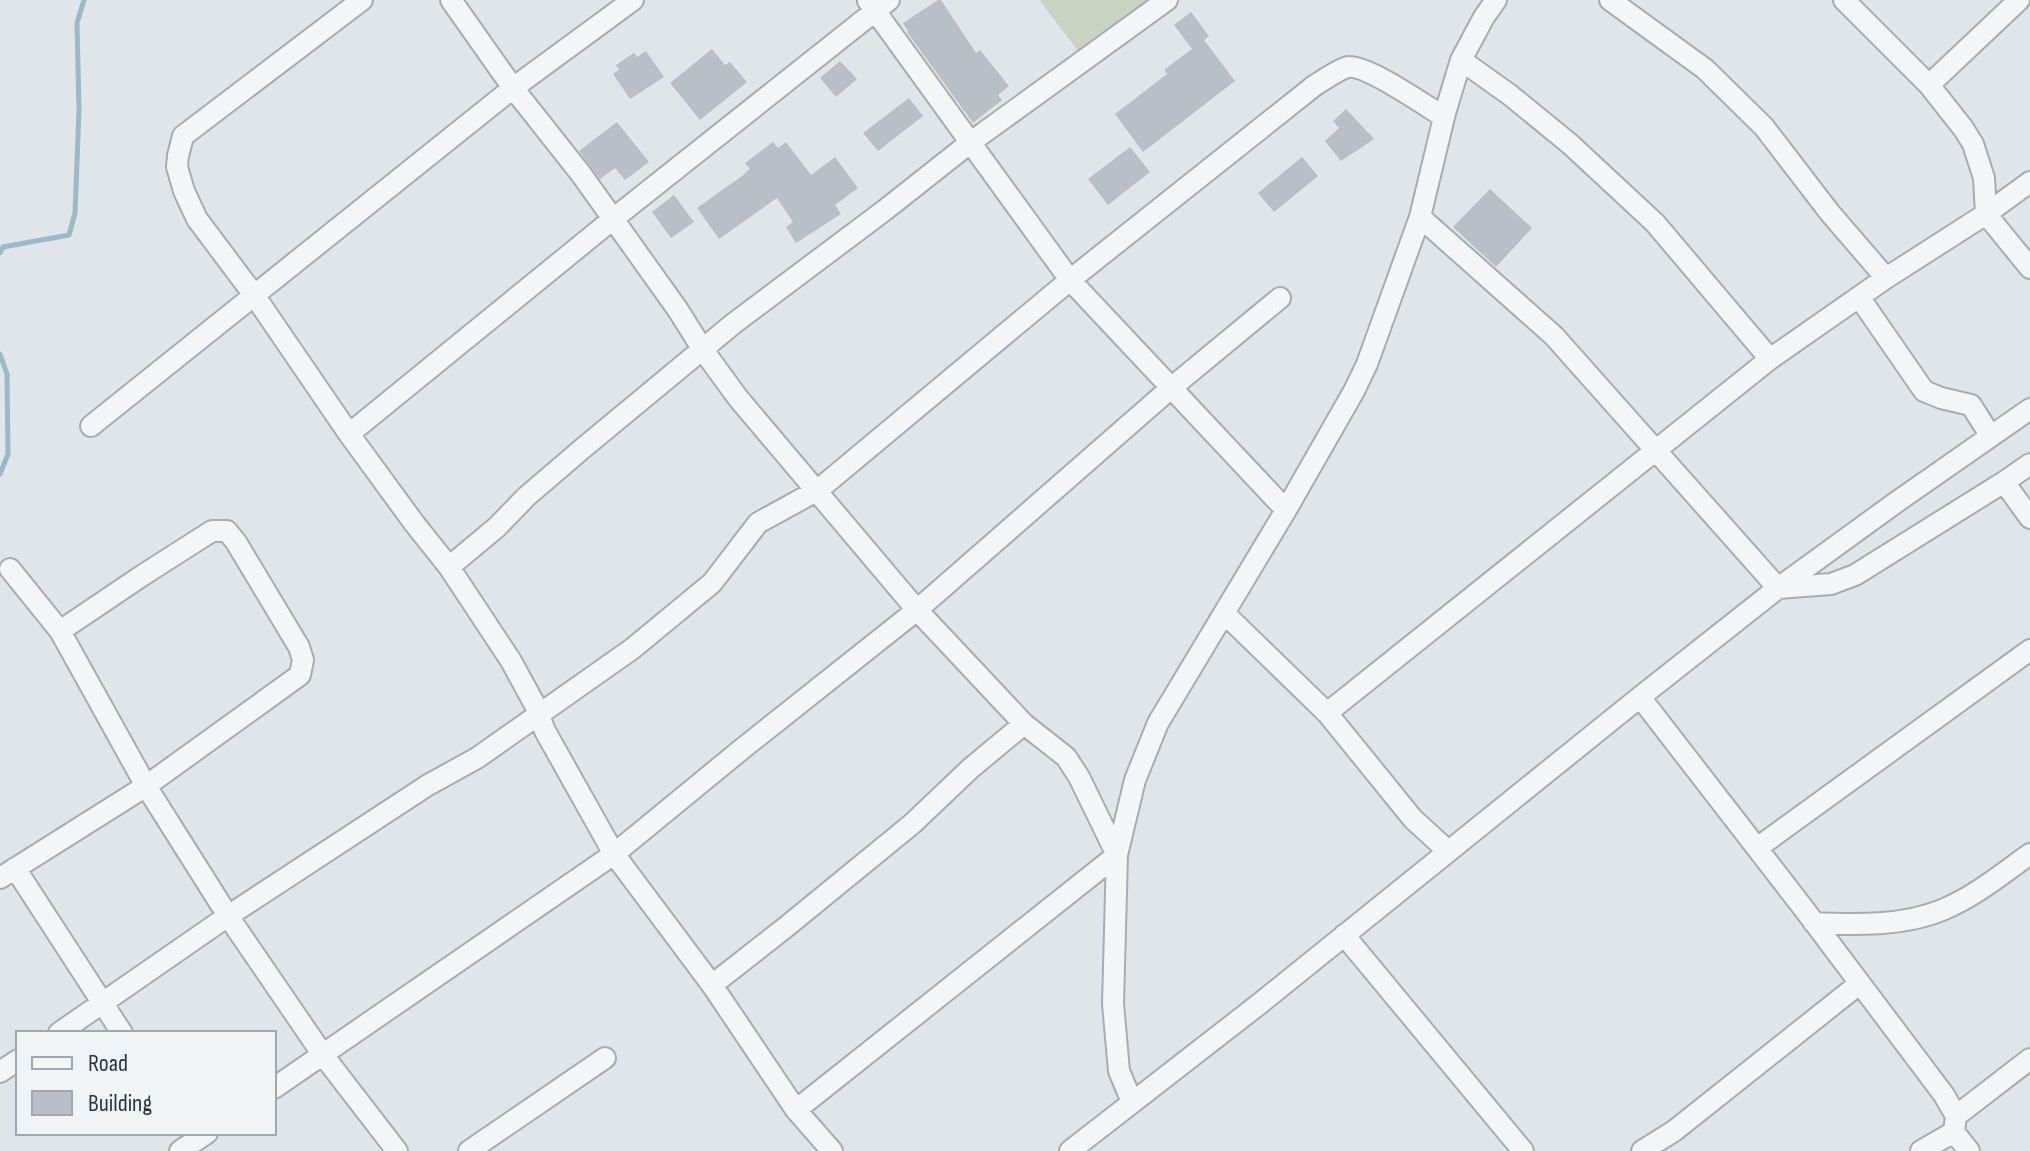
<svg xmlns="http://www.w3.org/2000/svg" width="2030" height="1151" viewBox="0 0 2030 1151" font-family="'Sofia Sans Condensed',sans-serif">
<rect width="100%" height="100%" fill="#e0e5e9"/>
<path fill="#c9d3c1" d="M1041 0H1147L1082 56 1040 1Z"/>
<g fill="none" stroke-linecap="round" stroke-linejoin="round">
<path stroke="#9bb9c9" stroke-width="5" d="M0 253 3 247 69 235 75 213 79 110 77 23 84 0
M0 354 7 374 8 454 0 474"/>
</g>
<path fill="#b8bfc6" d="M938 0H941L976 53 980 50 1009 86 998 95 1002 100 973 123 907 32 908 31 903 23Z
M1191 12 1209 36 1204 40 1235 81 1143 152 1115 114 1167 74 1164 70 1192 49 1174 25Z
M712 49 725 65 730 62 747 82 700 120 670 83Z
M646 51 664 77 630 99 613 74 619 70 616 65 634 53 637 57Z
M840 61 857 79 836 97 820 78Z
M909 98 923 116 878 151 863 133Z
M1346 109 1374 139 1341 161 1325 141 1339 128 1333 121Z
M617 122 649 162 625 180 615 168 600 179 579 151Z
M773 142 778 148 786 142 811 175 835 157 858 188 835 205 841 214 796 243 786 227 793 222 777 198 719 239 697 208 742 176 750 169 745 163Z
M1130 147 1150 172 1108 205 1088 179Z
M1302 157 1318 176 1274 212 1258 193Z
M1490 189 1532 228 1496 267 1453 227Z
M674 195 694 222 671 238 652 212Z"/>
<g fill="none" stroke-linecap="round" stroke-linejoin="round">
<defs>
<path id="minor" d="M362 0 183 136 178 156 177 167 184 191 197 219 254 295 349 434 414 523 449 567 511 661 535 705 545 731 614 854 712 985 796 1110 832 1151
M451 0 513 88 581 174 678 310 703 350 738 398 917 610 1024 724 1066 757 1079 777 1117 855 796 1110
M1610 0 1705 69 1764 127 1830 213 1886 278
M1844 0 1929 85 1963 128 1973 144 1984 178 1986 214 2030 268
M868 1 1070 280 1286 510
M1461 60 1510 95 1570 144 1655 223 1770 359
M1929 85 2019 0
M1420 217 1554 336 1778 588 1831 584 1855 575 2004 482 2030 464
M1859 297 1924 391 1941 398 1971 405 1990 435
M91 426 513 88 633 0
M349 434 613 219 889 0
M2004 482 2030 518
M449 567 497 527 526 497 582 449 733 324 885 210 971 142 1167 0
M10 569 60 631 146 786 228 916 323 1055 397 1151
M1224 613 1327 713 1413 819 1448 851
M1640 697 1804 909 1944 1095 1956 1116 1954 1132 1969 1151
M1327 713 1770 359 1886 278 1986 214 2030 182
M1757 848 2030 650
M15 868 122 1033
M0 878 146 786 300 675 303 660 299 647 236 542 227 531H212L143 575 60 631
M1814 923C1855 925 1904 926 1942 910 1974 897 2002 874 2030 854
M1344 935 1523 1151
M712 985 786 927 912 824 971 768 1024 724
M59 1033 228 916 428 785 477 758 632 649 712 583 758 523 818 490 1070 280 1314 86C1322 81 1339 69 1348 67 1366 64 1426 106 1444 117
M0 1072 18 1060
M274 1088 614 854 742 749 917 610 1171 388 1280 298
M1132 1102 1119 1071 1113 1004 1117 855 1135 780 1158 723 1286 510 1354 391 1367 364 1420 217 1445 113 1461 60 1484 17 1496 0
M1956 1116 2030 1059
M180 1151 207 1133
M469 1151 605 1058
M1070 1151 1258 1005 1640 697 1778 588 1898 501 2030 409
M1642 1151 1674 1131 1859 984
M1921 1151 1954 1132"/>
</defs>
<use href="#minor" stroke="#a5adb3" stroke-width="24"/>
<use href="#minor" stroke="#f3f5f7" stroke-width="20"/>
</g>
<rect x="16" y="1031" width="260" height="104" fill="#f0f4f7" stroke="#a0a8ae" stroke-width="2"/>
<rect x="32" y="1057" width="40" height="12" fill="#f3f5f7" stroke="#a0a8ae" stroke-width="2"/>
<text x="88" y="1071" font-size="24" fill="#293541">Road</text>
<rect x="32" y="1091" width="40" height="24" fill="#b8bfc6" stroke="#a0a8ae" stroke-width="2"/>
<text x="88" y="1111" font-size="24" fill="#293541">Building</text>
</svg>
